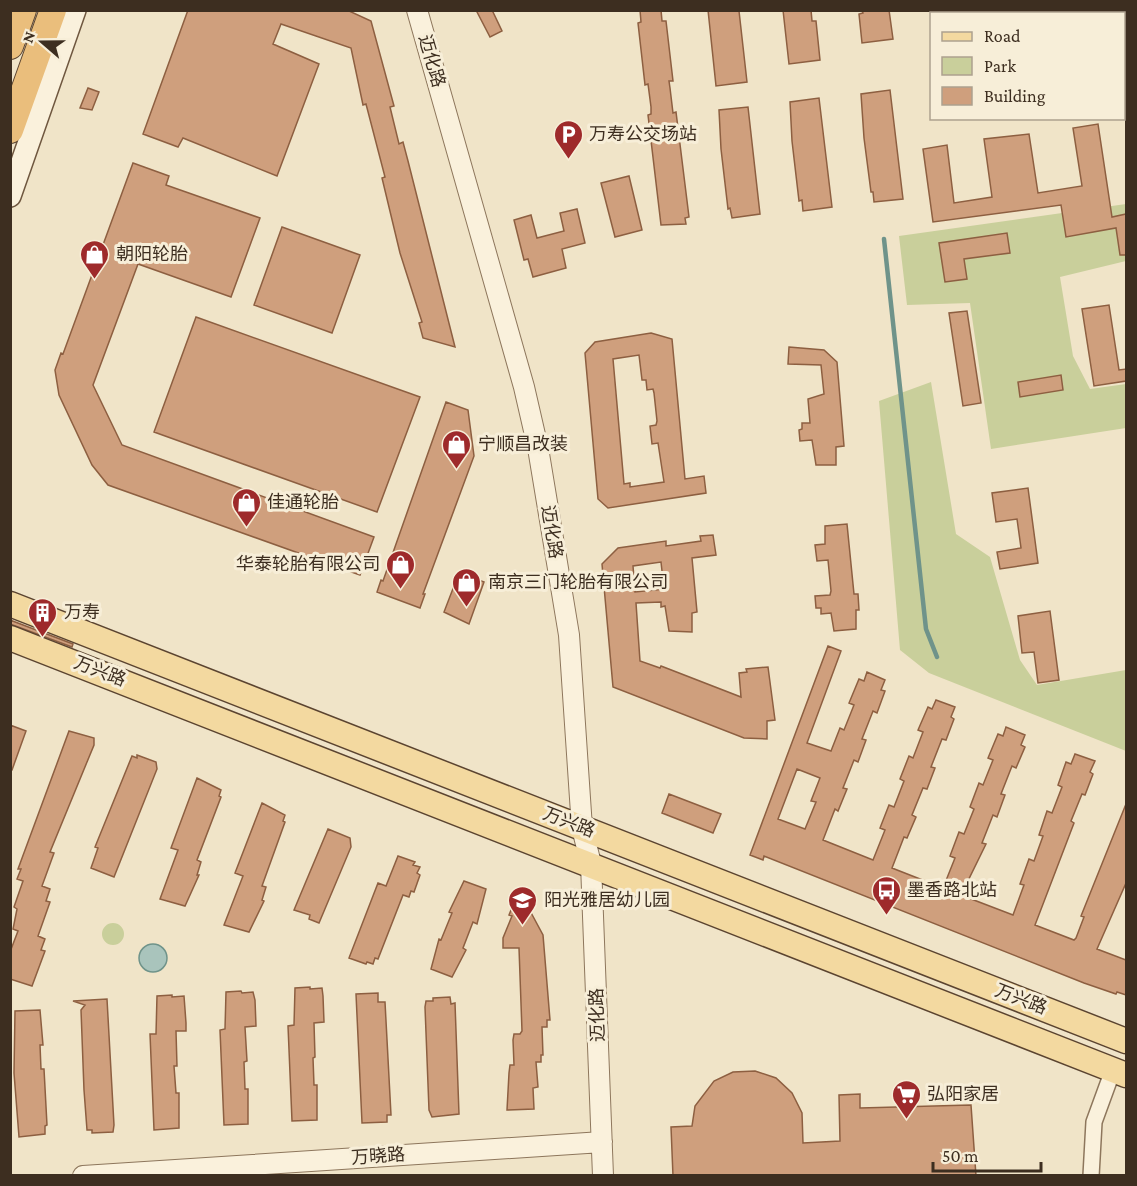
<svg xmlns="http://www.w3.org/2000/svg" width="1137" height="1186" viewBox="0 0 1137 1186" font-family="'Crimson Pro','Noto Sans SC',serif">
<rect width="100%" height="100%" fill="#f0e4c8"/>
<path fill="#c9cf9b" d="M1126 204V261L1060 277 1073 356 1090 389 1126 384V428L991 449 970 303 907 305 899 236Z
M931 382 956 534 990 557 1020 660 1037 685 1126 670V751L929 673 900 650 879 401Z
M102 934a11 11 0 1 1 22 0a11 11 0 1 1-22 0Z"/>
<path fill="#a9c4bc" stroke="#6f938a" stroke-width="1.5" d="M139 958a14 14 0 1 1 28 0a14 14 0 1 1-28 0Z"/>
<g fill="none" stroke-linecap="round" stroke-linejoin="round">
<path stroke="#6f938a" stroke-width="4.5" d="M884 239 926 629 937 657"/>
</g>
<path fill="#cf9f7d" stroke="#8d5f41" stroke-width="1.5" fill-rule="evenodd" d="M188 10H347L371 21 394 106 390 107 399 144 403 142 408 161 455 347 423 338 419 323 422 322 400 253 382 178 385 177 366 104 363 105 351 48 281 24 273 44 319 64 277 176 183 138 178 147 143 134Z
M476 10H492L502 31 490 37Z
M640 10H661L662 21H666L673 81H669L670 88 673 113 676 112 689 217 685 218 686 224 661 225 648 115 651 114V107L648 84 645 85 638 23 641 22Z
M708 10 739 11 747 82 716 86Z
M783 10H811L812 21H816L820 60 789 64Z
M862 10H889L893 39 862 43 859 14 863 13Z
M88 88 99 92 92 110 80 108Z
M890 90 903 199 874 202 873 192H871L864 138 861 94Z
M819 98 832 207 803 211 802 200 799 201 792 141 790 102Z
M748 107 760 214 732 218 730 208 728 209 721 149 719 110Z
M1098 124 1112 217 1126 214V255H1120L1116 228 1066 237 1061 205 933 222 923 149 947 145 954 203 992 197 984 139 1029 134 1038 193 1082 186 1073 128Z
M133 163 169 176 166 185 260 218 231 297 138 264 93 385 122 445 374 537 360 575 108 485 92 465 59 395 55 370 61 353 63 354Z
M629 176 642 230 615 237 601 183Z
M577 209 585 243 562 249 566 268 533 277 528 259 524 260 514 220 531 215 537 238 564 231 560 213Z
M282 227 360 255 332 333 254 305Z
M1007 233 1010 253 964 259 967 279 945 282 939 243Z
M1109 305 1119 370 1126 369V381L1094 386 1082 309Z
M967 311 981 403 963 406 949 313Z
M196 317 420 397 377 512 154 432Z
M651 333 672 339 685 479 704 476 706 493 608 508 598 499 585 353 595 342ZM639 355 642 380H646L647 390 653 389 654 393 657 421 656 425 650 426 652 444 658 443 664 482 630 487V483L624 484 613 359Z
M789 347 824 350 837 362 844 446 836 447V465H816L812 440 800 441 799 430 802 429V423H810L808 399 824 394 821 365 788 364Z
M1061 375 1063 390 1020 397 1018 382Z
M446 402 468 410 474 456 423 594H425L420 608 377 592 381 580 383 581Z
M1028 488 1038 563 1000 569 997 552 1021 548 1017 519 996 522 992 493Z
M847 524 854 594H858L859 610H856V629L834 631 831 613 821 614V608H816L815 596 830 595 831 591 828 560 817 561 815 545 825 544V526Z
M713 535 716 555 692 558 697 612 692 613V632L669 631 665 606 661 607V602L636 603 640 661 660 668 661 666 741 697 739 673 747 672 746 669 768 667 775 720 767 721V739L744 738 613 687 602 564 618 548 666 541V546L701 541 700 536ZM661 562 664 589 635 592 633 566Z
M459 573 484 582 469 624 444 612Z
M1050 611 1059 680 1038 683 1034 652 1022 653 1018 616Z
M10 620 73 644 72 647 10 624Z
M828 646 841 651 807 743 831 751 840 728 844 730 854 705 849 703 859 679 864 681 867 672 885 680 881 690 885 691 877 713 873 711 862 739 866 740 858 762 854 760 843 788 847 789 838 811 835 809 823 840 873 860 885 830 880 828 889 805 894 807 904 781 900 779 909 756 913 758 923 732 918 730 928 707 932 709 936 700 955 707 951 717 954 719 946 740 942 739 931 767 935 768 927 789 923 788 912 815 916 817 907 838 904 837 892 868 943 888 955 858 950 856 959 832 964 834 974 809 970 807 979 783 983 785 993 760 988 758 998 734 1003 736 1006 727 1025 735 1021 745 1025 747 1016 768 1012 766 1001 794 1005 795 997 817 993 815 982 843 986 844 963 891 968 892 966 897 1013 915 1024 885 1020 884 1029 859 1034 861 1043 836 1039 835 1047 811 1052 813 1062 787 1058 785 1066 762 1071 764 1075 754 1095 761 1090 772 1093 774 1085 795 1082 794 1071 821 1074 823 1035 925 1074 940 1076 938 1084 917 1081 916 1126 804V883L1097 949 1126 960V995L1117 992 1116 994 1084 983 764 856 763 860 750 855ZM797 769 820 778 811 801 816 802 805 829 778 819Z
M10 725 26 731 12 770H10Z
M69 731 94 738V745L50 852 54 853 42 886 50 889 46 901 50 902 38 936 45 939 41 950 45 951 32 986 10 979V952L18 931 13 929 17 909 14 907 23 881 17 879 21 869H18Z
M137 755 156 762 157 769 114 877 91 868 98 848 95 847 132 756 137 758Z
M197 778 221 790 219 796 221 797 197 860 201 862 197 875H199L185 906 160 899 178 850 171 848Z
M669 794 721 814 713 833 662 813Z
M262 803 285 815 283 821 285 822 262 886 266 887 262 900 264 901 249 932 224 925 243 876 235 873Z
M328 829 350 838 351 847 319 923 309 919 310 915 294 910Z
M398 856 415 862 413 865 420 867 417 873 420 875 414 892 411 891 409 897 403 895 378 959 375 958 373 964 367 962 366 964 349 958 378 883 386 886Z
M464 881 486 889 477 924 473 922 463 948 466 950 452 977 431 969 439 939 441 940 452 913 449 912Z
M515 900 529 909 543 935 550 1020H547V1027H542L543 1055H541V1062H536L538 1087 533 1088 534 1109 507 1110 509 1073 510 1065H514L513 1040 514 1034H520L522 1031 519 948H503V938L512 916 509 915Z
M310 987V989L322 988 323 996 324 1022 314 1023 315 1057 313 1058 314 1085H317V1120L292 1121 288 1026 294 1025 295 988Z
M241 991 242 993 253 992 255 1000 256 1026 245 1027 247 1061 244 1062 245 1089H248V1124L224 1125 220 1030 225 1029 226 992Z
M378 993V1002H385L391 1115H387V1122L362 1123 356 994Z
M172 995V997L184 996 186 1023V1031H176L177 1066H174L176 1093H179V1128L154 1130 150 1034H156L157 996Z
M450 997 451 1004 455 1003 459 1114 432 1117 429 1110 425 1007 426 1001H433V998Z
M107 999 114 1125 113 1132 92 1133V1130H87L84 1090 81 1010 85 1005 73 1001Z
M40 1010 43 1045H40L41 1069H44L47 1125 45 1126V1134L19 1137 14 1073 15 1011Z
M755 1071 776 1078 792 1093 802 1113 803 1143 840 1141 839 1095 860 1094V1108L971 1105 976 1176H673L671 1127 692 1126 695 1106 714 1081 733 1072Z"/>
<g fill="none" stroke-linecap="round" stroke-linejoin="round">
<defs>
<path id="minor" d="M1091 1176 1094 1122 1113 1070"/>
<path id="tertiary" d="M417 10 524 387 538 448 569 635 582 828 591 864 603 1176
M83 1176 602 1142"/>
<path id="secondary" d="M10 196 75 10"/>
<path id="primary" d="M10 604 1126 1041
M10 638 1126 1075"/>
<path id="trunk" d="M10 46 23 10
M10 130 53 10"/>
</defs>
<use href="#minor" stroke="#8d765c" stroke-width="18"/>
<use href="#tertiary" stroke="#8d765c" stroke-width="22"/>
<use href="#secondary" stroke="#6f573f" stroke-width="24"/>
<use href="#primary" stroke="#5b4430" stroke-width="27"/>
<use href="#trunk" stroke="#5b4430" stroke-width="28"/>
<use href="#minor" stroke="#faf1dc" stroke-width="15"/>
<use href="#tertiary" stroke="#faf1dc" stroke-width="20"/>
<use href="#secondary" stroke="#faf1dc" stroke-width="21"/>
<use href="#primary" stroke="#f3d9a0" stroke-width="24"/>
<use href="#trunk" stroke="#eabe7c" stroke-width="26"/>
</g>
<defs>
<symbol id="parking-pin" viewBox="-11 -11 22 30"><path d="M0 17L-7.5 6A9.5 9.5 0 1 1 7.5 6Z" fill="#9e2a2b" stroke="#f7eed8"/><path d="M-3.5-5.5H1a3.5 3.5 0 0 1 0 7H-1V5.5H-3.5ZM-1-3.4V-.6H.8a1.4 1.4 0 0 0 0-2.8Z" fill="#fff"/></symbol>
<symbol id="shop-pin" viewBox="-11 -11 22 30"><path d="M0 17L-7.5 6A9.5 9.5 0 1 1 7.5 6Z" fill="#9e2a2b" stroke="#f7eed8"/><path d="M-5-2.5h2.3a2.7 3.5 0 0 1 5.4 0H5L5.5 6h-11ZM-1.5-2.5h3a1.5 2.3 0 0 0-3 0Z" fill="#fff"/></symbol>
<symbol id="building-pin" viewBox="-11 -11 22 30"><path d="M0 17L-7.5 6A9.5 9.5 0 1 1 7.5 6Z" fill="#9e2a2b" stroke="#f7eed8"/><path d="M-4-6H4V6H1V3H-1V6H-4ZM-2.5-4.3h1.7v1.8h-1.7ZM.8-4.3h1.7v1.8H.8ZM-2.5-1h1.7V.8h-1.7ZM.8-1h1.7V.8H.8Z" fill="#fff"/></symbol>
<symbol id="bus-pin" viewBox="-11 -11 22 30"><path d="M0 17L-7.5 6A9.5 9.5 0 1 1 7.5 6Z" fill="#9e2a2b" stroke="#f7eed8"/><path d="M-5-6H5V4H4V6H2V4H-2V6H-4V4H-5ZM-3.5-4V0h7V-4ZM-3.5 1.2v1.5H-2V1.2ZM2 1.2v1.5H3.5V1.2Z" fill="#fff"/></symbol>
<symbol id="school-pin" viewBox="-11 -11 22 30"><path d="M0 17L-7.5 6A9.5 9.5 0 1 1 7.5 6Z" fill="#9e2a2b" stroke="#f7eed8"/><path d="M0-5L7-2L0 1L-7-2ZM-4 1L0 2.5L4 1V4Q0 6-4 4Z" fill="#fff"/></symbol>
<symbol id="supermarket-pin" viewBox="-11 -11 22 30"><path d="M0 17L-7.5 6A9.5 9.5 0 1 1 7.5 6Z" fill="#9e2a2b" stroke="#f7eed8"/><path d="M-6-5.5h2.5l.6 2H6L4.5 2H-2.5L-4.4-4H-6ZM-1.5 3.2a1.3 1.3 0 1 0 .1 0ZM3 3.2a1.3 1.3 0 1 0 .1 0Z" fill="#fff"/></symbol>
</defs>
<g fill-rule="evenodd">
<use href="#parking-pin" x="552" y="118" width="33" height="45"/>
<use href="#shop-pin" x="78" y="238" width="33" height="45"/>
<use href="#shop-pin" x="440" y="428" width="33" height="45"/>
<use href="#shop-pin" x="230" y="486" width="33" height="45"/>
<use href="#shop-pin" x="384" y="548" width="33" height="45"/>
<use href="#shop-pin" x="450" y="566" width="33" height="45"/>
<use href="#building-pin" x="26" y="596" width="33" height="45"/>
<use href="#bus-pin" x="870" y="874" width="33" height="45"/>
<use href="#school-pin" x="506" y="884" width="33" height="45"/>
<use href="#supermarket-pin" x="890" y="1078" width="33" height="45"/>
</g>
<g text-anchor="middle" stroke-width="6" stroke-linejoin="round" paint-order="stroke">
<g font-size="18" fill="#3d2e20" stroke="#f7eed8">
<text transform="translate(432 61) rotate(74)" y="6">迈化路</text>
<text transform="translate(552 532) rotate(81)" y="6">迈化路</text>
<text transform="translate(100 671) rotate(21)" y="6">万兴路</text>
<text transform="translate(569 822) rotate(21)" y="6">万兴路</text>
<text transform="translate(1021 999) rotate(21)" y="6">万兴路</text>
<text transform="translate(597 1015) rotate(-92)" y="6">迈化路</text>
<text transform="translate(378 1156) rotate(-4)" y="6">万晓路</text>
</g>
<g font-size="18" fill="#3d2e20" stroke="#f7eed8" text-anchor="start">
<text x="589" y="140">万寿公交场站</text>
<text x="116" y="260">朝阳轮胎</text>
<text x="478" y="450">宁顺昌改装</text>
<text x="267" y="508">佳通轮胎</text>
<text x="380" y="570" text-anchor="end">华泰轮胎有限公司</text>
<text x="488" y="588">南京三门轮胎有限公司</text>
<text x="64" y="618">万寿</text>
<text x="907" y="896">墨香路北站</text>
<text x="544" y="906">阳光雅居幼儿园</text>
<text x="927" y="1100">弘阳家居</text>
</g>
</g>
<rect width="1137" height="1186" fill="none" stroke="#3d2e20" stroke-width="24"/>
<rect x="930" y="12" width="195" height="108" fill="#f7eed8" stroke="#ada18e" stroke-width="1.5"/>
<rect x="942" y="32" width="30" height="9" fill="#f3d9a0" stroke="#ada18e" stroke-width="1.5"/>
<text x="984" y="42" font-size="18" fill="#3d2e20">Road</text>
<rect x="942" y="57" width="30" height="18" fill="#c9cf9b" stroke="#ada18e" stroke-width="1.5"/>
<text x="984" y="72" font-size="18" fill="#3d2e20">Park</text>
<rect x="942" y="87" width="30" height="18" fill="#cf9f7d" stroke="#ada18e" stroke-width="1.5"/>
<text x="984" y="102" font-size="18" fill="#3d2e20">Building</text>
<g transform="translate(42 42) rotate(290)" stroke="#f7eed8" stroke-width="4.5" paint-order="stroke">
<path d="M0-4.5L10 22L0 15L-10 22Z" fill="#3d2e20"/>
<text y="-9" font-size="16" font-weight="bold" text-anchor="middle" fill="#3d2e20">N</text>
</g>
<path d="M933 1162v9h108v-9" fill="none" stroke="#3d2e20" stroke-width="3"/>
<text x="942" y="1162" font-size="18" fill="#3d2e20" stroke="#f7eed8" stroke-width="4.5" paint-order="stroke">50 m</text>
</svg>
